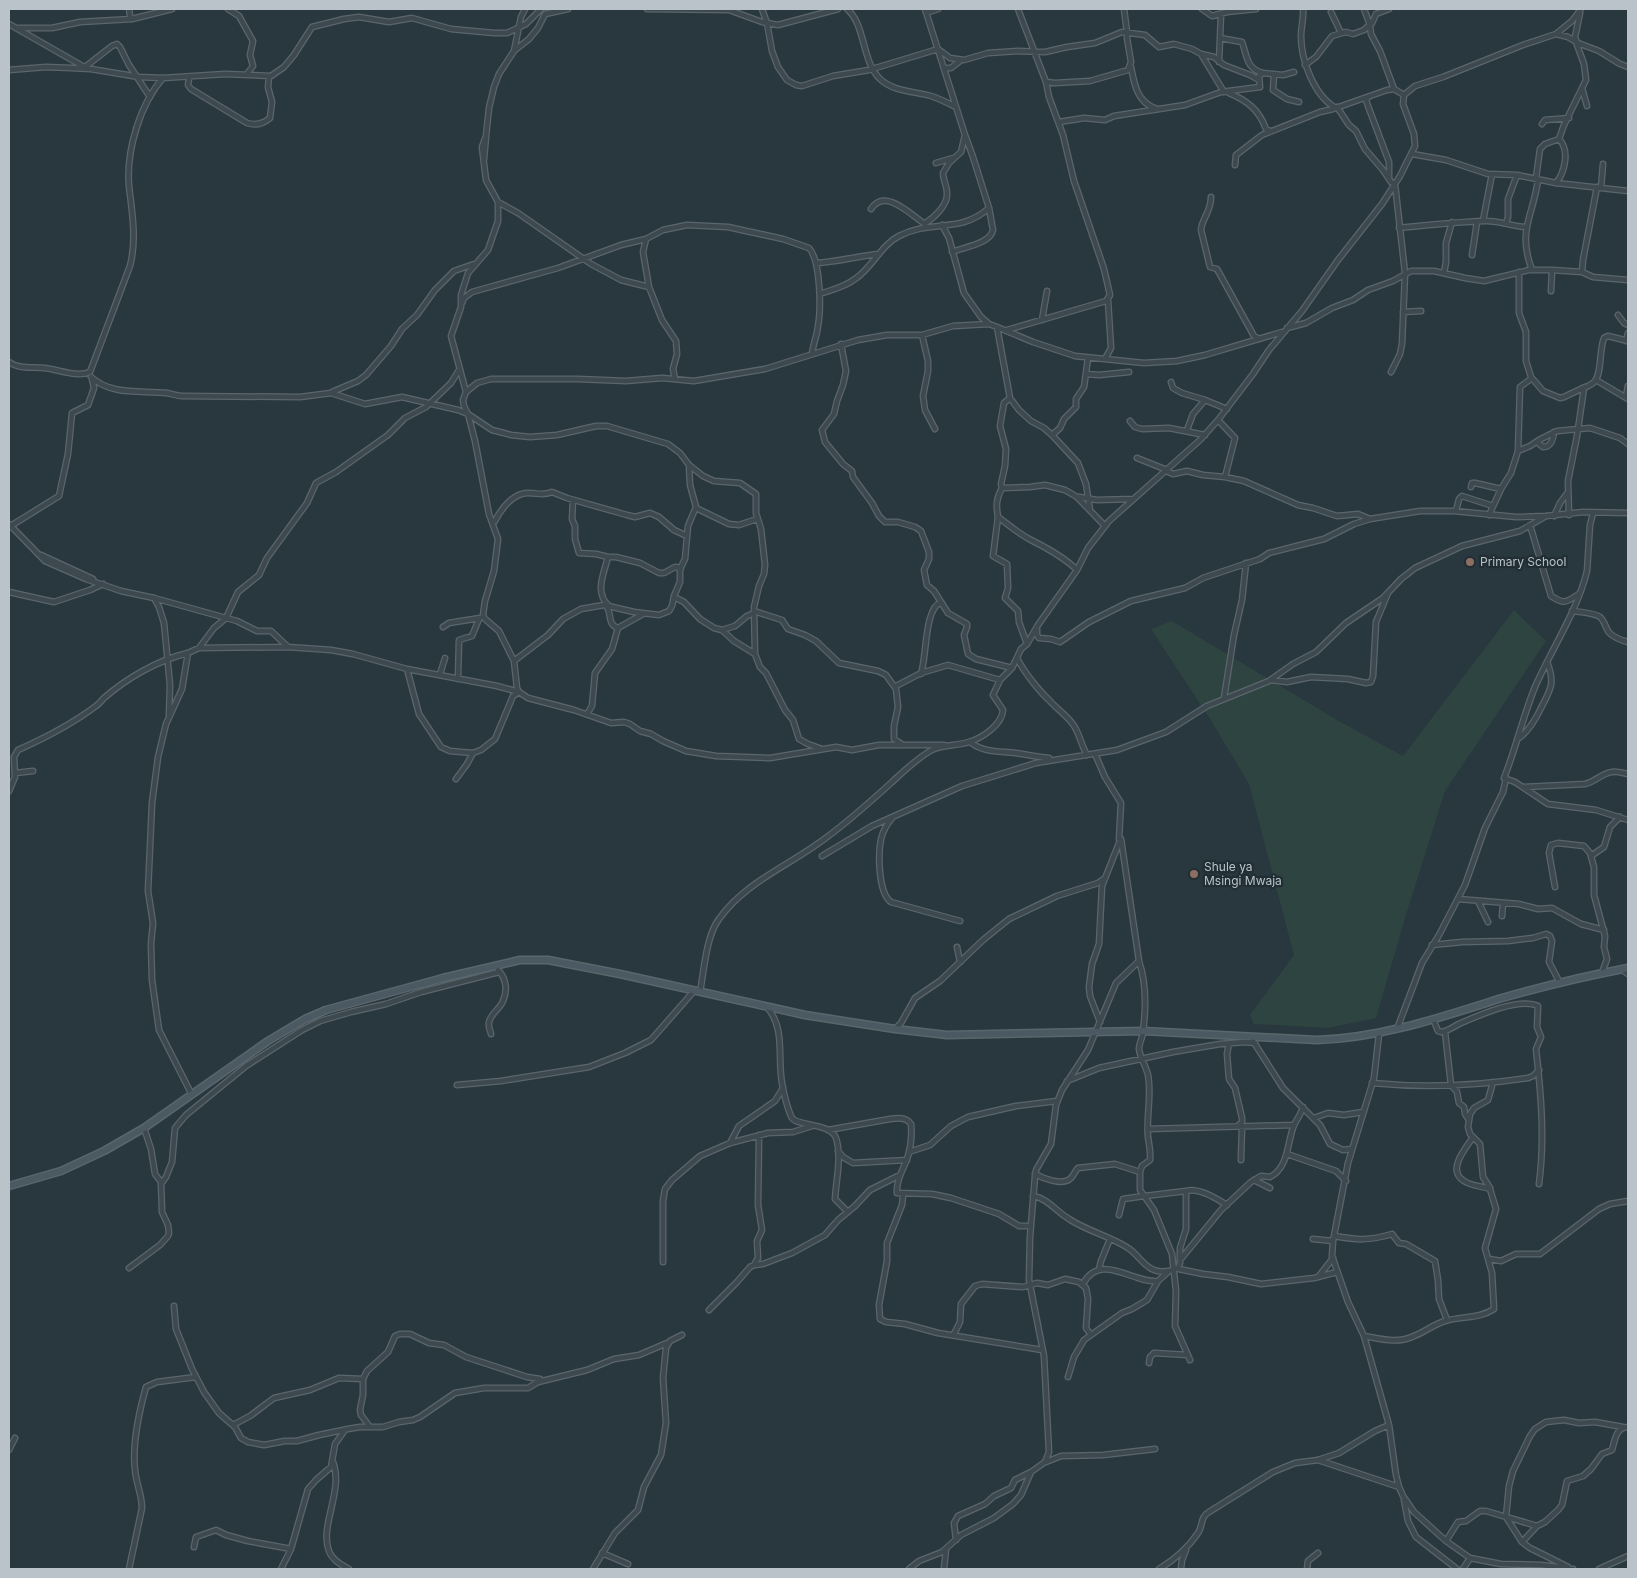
<svg xmlns="http://www.w3.org/2000/svg" width="1637" height="1578" viewBox="0 0 1637 1578" font-family="Inter,sans-serif">
<rect width="100%" height="100%" fill="#29373f"/>
<path fill="#2e4440" d="M1514 610 1546 641 1445 791 1405 918 1376 1018 1328 1028 1254 1024 1250 1015 1294 955 1249 784 1210 719 1151 629 1172 621 1337 720 1403 756Z"/>
<g fill="none" stroke-linecap="round" stroke-linejoin="round">
<defs>
<path id="street" d="M129 9 130 16 132 19
M228 9 239 16 253 41 250 55 253 66 247 74
M647 9 729 10 762 22 778 25 838 9
M762 9 767 23 772 51 778 67 787 80 796 85 802 86 833 76 869 70 938 49 950 58 964 60 988 53 1018 51 1045 52 1067 47 1095 43 1122 32 1145 35 1159 47 1174 44 1192 49 1201 54 1214 57 1224 65 1250 75 1259 80
M847 9C866 25 861 60 880 79 894 92 913 91 931 96 940 99 948 103 956 107
M925 9 965 135 973 157 989 208 993 230C990 244 964 247 952 252
M1202 9 1212 16 1227 12 1256 9
M1303 9C1304 18 1301 27 1301 36 1301 60 1314 96 1336 108
M1364 9 1370 25 1371 34 1380 51 1394 89
M1331 12 1341 33
M926 13 938 9
M9 24 86 68
M16 28H52L80 22 132 19 172 9
M1556 34 1568 37 1578 43 1599 51 1620 64 1628 67
M1220 38 1242 42C1247 55 1246 69 1263 73
M1577 42 1575 37 1580 13
M515 50 529 39 538 28 545 14 568 9
M1201 54 1224 92
M1219 62 1221 14
M1305 65 1316 57 1332 36 1346 32 1353 34 1364 30 1372 23 1376 14 1389 9
M85 67 112 46 117 44 120 47 129 65 150 97
M1131 67C1134 83 1137 102 1155 108
M945 68H951L960 61
M9 70 46 67 71 68 91 69 139 77 163 78 225 74 271 76 284 67 294 55 312 27 344 19 359 17 389 22 412 18 451 29 494 33H507L526 24 541 9
M1274 74 1273 90 1287 99 1299 102
M189 78 188 85 191 89 247 123C256 126 263 124 270 118L272 102 268 87 269 77
M1046 82 1055 83 1090 81 1128 70 1131 62 1127 38V32L1124 9
M1582 88 1587 106
M1229 93C1248 101 1259 110 1266 129L1270 131
M1368 97 1366 100 1368 106 1389 162V178
M1337 107 1349 125 1356 131 1365 149 1383 170 1391 182 1395 184 1405 273 1402 344 1400 354 1391 372
M1059 122 1084 118 1105 120 1114 116 1185 105 1221 92 1260 87 1259 76 1263 73 1283 75 1294 72
M1542 124 1545 120 1569 118
M1412 154 1446 160 1488 174 1517 175 1556 183 1628 191
M484 159 486 137
M936 163 953 158
M1235 165 1236 155 1262 135 1320 112 1333 109 1387 90 1394 89 1404 95
M1536 178 1540 149 1545 144 1559 139 1564 125 1586 80 1584 64 1576 42
M1556 183C1565 172 1570 150 1559 139
M1601 188 1603 164
M1211 197C1211 212 1202 218 1201 230L1210 267 1217 269 1254 336 1259 339
M498 202 518 213 591 264 621 280 649 287
M871 209C885 187 911 215 925 224
M1483 221 1492 174
M1506 223 1508 217V199L1517 175
M924 224C934 218 948 205 947 193 947 186 943 180 943 173L949 163 961 152 965 135
M942 225 949 238 964 293 981 317 989 324 997 327 1033 342 1075 356 1144 363 1177 361 1205 355 1282 332
M1399 228C1428 225 1456 222 1485 221 1499 220 1512 227 1527 227
M646 239 643 252 649 287 662 320 676 341 677 354 673 369 675 379
M1472 255 1477 222
M816 263C837 262 858 256 879 254
M1532 270C1517 230 1533 217 1538 180
M1519 272V313L1526 332V361L1531 377 1543 391 1560 398 1564 397 1585 387
M1582 272 1583 260 1597 187
M1444 273 1446 262V243L1452 222
M1551 291 1552 270
M820 294C831 290 845 287 855 279 872 268 881 245 899 236 932 219 960 234 989 208
M462 303 464 298 472 292 558 268 621 245 646 239 663 230 687 225 728 227 783 239 809 248C821 261 821 310 818 326 817 336 813 344 812 354
M1403 312 1421 311
M1618 315 1624 323 1628 325
M1042 320 1047 291
M997 327 1010 398 1019 410 1031 421 1044 428 1052 435 1078 463 1086 484 1090 510
M1287 328 1306 323 1332 308 1353 300 1368 290 1393 281 1411 271H1434L1465 278 1484 281 1529 270H1552L1582 272 1593 277 1628 280
M1007 330 1106 301 1110 295 1104 269 1074 181 1063 135 1049 97 1046 82 1018 9
M922 335 928 361V371L923 396 925 410 935 429
M1626 341 1628 333
M841 344 846 371 843 385 837 401 834 414 822 430 825 442 843 464 852 471 853 477 872 503 879 516 885 522H898L915 527 921 531 929 552V559L924 570 927 585 934 591 948 613 967 624V627L964 635 968 654 976 659 1012 668
M1105 359 1111 348 1108 300
M9 362C18 369 33 367 44 368 58 369 77 378 90 372L130 266C137 239 132 212 129 186 126 151 140 104 163 78
M1086 374 1099 375 1129 372
M91 377C112 396 141 390 167 393 172 394 177 396 182 396L300 397 331 393 365 404 402 397 458 410 468 414 492 430 511 435 530 437 557 435 596 426H607L668 444 680 453 689 465 703 476 714 481 740 483 756 494V513L761 529 765 565 764 574 759 586 754 607 755 654 760 667 766 673 785 710 793 720 799 739 808 744 822 749
M1596 380 1628 399
M1171 382 1173 388 1182 393 1205 400 1227 409
M332 392 358 381 366 375 391 346 402 329 417 315 435 290 454 271 474 264
M466 392 477 383 491 379H578L626 381 662 378 694 381 765 369 858 340 887 335H922L953 326 989 324
M1626 396 1628 386
M1010 398 1004 403 1000 426 1006 449 1005 466 1001 484 1002 488C996 498 996 506 998 517 1009 525 1019 534 1031 540 1047 548 1064 557 1077 570
M1218 420 1235 438 1225 477
M1130 421 1135 427 1142 429 1169 428 1205 435
M1187 430 1193 414 1205 400
M1052 435 1060 428 1064 419 1076 407V399L1084 387 1088 358
M1537 442 1543 447C1551 447 1553 440 1554 432
M1518 451 1530 446 1539 440 1557 431 1590 428 1620 438 1628 444
M1137 458 1167 470
M1166 471 1173 474 1187 471 1203 475 1225 477 1244 481 1298 505 1313 508 1337 516 1358 514 1370 519
M1471 487 1472 483H1475L1501 489
M1002 488 1030 487 1045 485 1065 490 1077 497 1105 526
M1079 497 1097 500 1133 499
M573 500 572 519 575 526V539L579 553 596 554 608 557H616L640 563 659 573H664L675 567 681 568
M696 508 729 524 739 525 757 519
M1456 511 1459 499 1462 496 1493 506
M1593 513 1590 525 1587 571C1577 612 1552 648 1535 687 1523 716 1516 748 1504 778L1515 782 1548 804 1596 810 1628 820
M1489 515 1501 489 1511 473 1518 451 1520 387 1532 378
M1569 515 1568 481 1577 436 1584 388C1588 386 1592 385 1595 381 1602 372 1599 350 1604 338L1608 336 1628 341
M1554 516 1560 503 1568 492
M998 517 993 556 1007 564 1008 588 1005 598 1018 611 1019 622 1027 644
M495 521C501 509 513 493 528 493 538 493 543 496 552 492L567 498 627 515 635 517 650 513 659 517 674 530 687 536
M9 524 45 561 86 579 121 591 154 598 237 621 257 631H271L288 647
M1530 525 1551 596C1565 605 1566 602 1579 594
M9 527 59 496 68 454 72 413 88 405 94 388 92 379
M41 555 93 579
M608 557C604 573 594 593 609 606L607 607C612 615 607 624 618 628
M9 592 54 602 90 590 103 584
M674 597 684 602 700 619 714 628 722 630 734 641 755 654
M154 598 159 607 164 623 170 685 169 715
M1572 611C1579 612 1595 613 1600 617 1604 620 1605 626 1608 631 1611 636 1622 641 1628 642
M443 627 449 623 480 618
M1037 629V635L1039 638 1051 639 1060 642 1089 622 1131 601 1185 588 1203 578 1260 559 1269 553 1324 539 1354 524 1370 519 1420 511H1454L1516 517 1546 516 1583 512 1628 513
M722 630 735 626 747 616 757 612 782 620 788 629 805 635 816 641 839 663 878 671 886 675 896 689 898 707 894 726V739L903 745
M199 648 214 628 226 618 238 592 259 575 267 558 307 503 316 483 336 472 388 435 405 418 426 407 451 383 459 370
M1017 658C1024 672 1039 691 1050 701 1057 709 1066 715 1072 723 1079 731 1081 745 1087 755
M514 661 548 635 563 619 581 609 604 605 634 612 659 615 669 611 672 606 674 596 680 582V569L685 559 688 526 696 507 690 485 689 465
M407 669 419 714 441 747 450 751 473 753
M921 674C927 656 924 609 941 602
M441 675 440 674 445 658
M458 679 459 640 472 636 479 619
M1271 680 1287 682 1311 677 1348 679 1366 683 1371 682 1373 676 1376 622 1388 593
M896 686 921 673 948 665 1000 680
M1224 698 1234 635 1242 600 1246 563
M587 714 592 706 595 673 612 649 618 628 643 614
M1519 738C1529 731 1535 720 1540 710 1550 690 1556 684 1547 662
M970 742C984 753 999 751 1016 753 1027 755 1038 757 1049 758
M15 773 33 771
M456 779 467 764 473 753 481 750 495 739 513 696 519 692 517 688 514 661 499 631 485 619 483 615 485 601 494 571 498 539 489 514 475 441 468 414 464 406 463 400 466 392 451 336 461 307V295L468 273 488 250 498 221V202L486 180 482 147 486 136 489 108 494 87 499 74 514 51 521 17 525 9
M1523 787 1585 784C1595 782 1602 773 1612 772 1617 771 1623 773 1628 774
M9 791 15 777 14 757 18 750C45 738 72 724 96 706 99 704 101 701 104 698 127 678 158 660 188 653
M892 818C887 824 883 831 881 839 878 853 878 893 891 902L960 921
M822 856 872 826 962 786 1036 763 1117 750 1166 732 1207 706 1269 681 1293 664 1316 652 1346 623 1383 598 1401 579 1415 568 1462 546 1520 531 1546 516
M1591 856 1604 847 1610 827 1620 817
M1555 887 1549 853 1551 845 1558 843 1584 846 1590 853 1594 867V895L1605 936 1604 947 1607 959 1602 973
M1458 899 1519 904 1538 909 1552 908 1581 924 1604 930
M1478 901 1488 922
M1502 916 1503 903
M1432 945 1462 942 1508 941 1533 938 1546 934 1550 936 1552 941 1549 962 1560 983
M957 947 960 962
M1139 961C1146 982 1146 1009 1143 1031 1143 1037 1139 1043 1139 1049 1140 1058 1146 1066 1148 1075 1152 1096 1146 1116 1148 1137 1149 1145 1151 1151 1150 1160L1142 1166 1140 1172V1190L1154 1210 1172 1254 1176 1291 1175 1326 1190 1360
M1621 969 1628 974
M700 992C704 971 706 936 719 919 746 881 791 865 827 837 849 821 870 802 891 783 903 772 917 758 932 750 943 744 957 746 969 742 982 738 1002 725 1003 710L993 695 1000 680 1012 668 1021 649 1027 644 1038 625 1077 570 1088 548 1109 521 1200 440 1218 420 1253 374 1269 350 1302 311 1338 260 1382 204 1400 176 1415 146 1414 134 1403 104 1404 95 1415 86 1443 77 1523 45 1556 34 1572 21 1581 9
M767 1007C787 1030 776 1061 783 1088 784 1095 789 1113 792 1118 797 1126 831 1123 836 1138 842 1156 836 1180 835 1199L848 1212
M1433 1019 1438 1031 1441 1032C1448 1031 1453 1027 1459 1024 1477 1016 1519 997 1538 1006L1537 1027 1541 1037 1536 1049C1541 1093 1545 1139 1539 1184
M1100 1022 1090 996 1089 987 1092 964 1099 944 1102 886 1119 843
M895 1029 901 1023 915 998 940 981 983 940 1009 919 1057 896 1098 883 1105 878
M1397 1029 1422 963 1439 935 1465 885 1485 828 1503 792 1506 778
M1445 1032 1451 1085 1457 1092 1459 1103 1464 1107 1465 1114 1469 1120
M491 1034C490 1030 488 1026 489 1022 491 1013 500 1009 503 1001 508 990 506 978 498 970
M1379 1034 1374 1078 1348 1163 1333 1241 1332 1256 1348 1302 1364 1336 1389 1425 1396 1475 1399 1487 1403 1496 1414 1512 1446 1541 1470 1558 1501 1564 1541 1565 1573 1569
M1253 1041 1283 1088 1320 1125 1330 1144 1343 1150 1352 1149
M1229 1043 1227 1054 1229 1079 1235 1088 1242 1118V1122L1238 1126
M1067 1081 1099 1068 1173 1052 1220 1044 1245 1042 1255 1043
M1372 1083C1424 1088 1476 1086 1528 1078L1533 1076 1539 1070
M457 1085 501 1081 589 1067 625 1053 651 1040 694 991
M192 1095 159 1030 152 980 151 944 153 923 148 891 152 803 158 757 166 724 182 689 188 653 199 648 288 647 331 650 353 654 407 669 497 686 519 692 528 698 574 710 611 723 624 722 630 724 640 731 651 734 663 741 686 751 716 756 770 758 836 747 852 750 879 745H944
M1314 1118 1328 1113 1344 1115 1363 1112
M1148 1129 1294 1125
M828 1130 890 1119C898 1118 906 1117 911 1124 912 1134 911 1146 908 1156 904 1169 896 1179 897 1193L932 1194 951 1198 999 1214 1019 1226H1030
M730 1143 739 1126 775 1101 783 1088
M838 1151 843 1157 853 1163 907 1160
M909 1152 930 1145 951 1126 968 1117 1016 1106 1057 1101
M1287 1154 1336 1171 1346 1181
M1241 1160 1242 1126
M1035 1174C1044 1179 1063 1186 1071 1178 1074 1175 1075 1171 1078 1168L1115 1164 1140 1172
M1254 1180 1270 1188
M161 1184 166 1177 172 1162 175 1128 186 1115 246 1066 302 1030 320 1021 351 1012 386 1004 421 992 499 972
M1490 1188 1483 1177 1480 1144 1470 1134 1468 1127 1470 1114 1474 1108 1488 1100 1493 1082
M903 1195 902 1205 887 1243V1261L879 1305 880 1319 886 1322 905 1324 938 1333 1042 1350
M1033 1196C1047 1198 1057 1212 1069 1219 1087 1231 1110 1236 1128 1248 1138 1254 1143 1266 1154 1270 1161 1273 1167 1271 1174 1270
M1145 1196 1186 1191
M1119 1215 1123 1199 1144 1196
M1334 1236C1357 1240 1369 1241 1392 1234L1399 1243 1406 1244 1435 1261 1438 1280 1439 1299 1447 1320
M1313 1239 1333 1241
M1489 1259 1501 1261 1516 1254H1540L1599 1209 1610 1204 1628 1201
M1180 1260 1221 1210 1251 1182 1261 1176 1270 1177C1288 1168 1287 1145 1293 1128 1295 1121 1301 1115 1303 1107
M663 1262V1201L665 1189 672 1180 700 1156 730 1143 768 1133 793 1132 812 1126
M754 1265 758 1258 757 1241 762 1230 758 1205 759 1135
M129 1268 160 1245 168 1236 169 1233 168 1225 162 1212 161 1182 155 1174 151 1149 144 1128
M1174 1268 1203 1274 1228 1277 1261 1284 1314 1278 1337 1272
M1178 1268 1180 1263V1248L1186 1229V1191C1199 1187 1217 1199 1227 1205
M1099 1269 1101 1261 1110 1239
M1319 1276 1333 1258
M1083 1284C1100 1251 1134 1284 1158 1281
M174 1306 176 1329 192 1369 204 1392 219 1413 235 1427 241 1438 248 1442 264 1445 285 1441H297L319 1435 348 1429 360 1427H383L399 1422 413 1420 420 1417 455 1393 484 1388H528L538 1382 587 1370 614 1359 639 1355 667 1343
M709 1310 737 1282 750 1267 754 1265 763 1264 792 1253 825 1235 838 1220 855 1206 870 1190 900 1175
M954 1334 960 1322 961 1304 975 1286 982 1284 1023 1287 1037 1283 1048 1285 1065 1279 1079 1282 1086 1288 1088 1299 1086 1328 1091 1335
M1364 1336C1381 1339 1398 1344 1414 1336 1425 1332 1434 1324 1445 1321 1462 1316 1479 1319 1494 1309L1492 1273 1485 1248 1496 1209 1490 1189C1482 1186 1471 1186 1464 1181 1446 1170 1466 1148 1473 1137
M1149 1363 1150 1357 1154 1353 1188 1355
M1068 1377 1074 1357 1084 1340 1122 1313 1132 1309 1147 1300 1158 1281 1168 1272
M233 1425 250 1416 274 1398 310 1390 339 1378 363 1379
M370 1427 361 1415 360 1410 363 1395V1379L367 1371 388 1352 395 1336 400 1334H410L429 1343 444 1345 466 1357 527 1377 540 1379
M9 1450 15 1438
M1318 1460 1399 1487
M333 1462C344 1491 319 1526 329 1551 332 1560 342 1565 349 1569
M1046 1462 1061 1456 1103 1455 1155 1449
M1404 1500 1408 1521 1416 1537 1457 1569
M956 1540 954 1523 958 1516 985 1504 994 1496 1011 1488 1015 1480 1031 1472
M1446 1541 1458 1522 1466 1521 1480 1511H1486L1537 1526
M1522 1542 1537 1526 1545 1522 1558 1510 1562 1505 1567 1481 1583 1476 1591 1469 1602 1454 1612 1450C1615 1440 1616 1427 1628 1427
M194 1547 196 1537 216 1530 226 1535 248 1541 291 1549
M602 1553 628 1564
M1568 1567 1530 1548 1522 1542 1506 1517 1509 1486 1513 1471 1530 1436 1535 1429 1546 1422 1564 1420 1579 1423 1595 1422 1623 1427
M1181 1568 1182 1560 1186 1550
M129 1569 142 1508C142 1495 136 1483 135 1470 132 1444 139 1412 146 1387L157 1382 196 1377
M281 1569 291 1549 308 1489 316 1480 331 1467 335 1444 345 1430
M593 1569 615 1533 638 1510 644 1487 661 1455 666 1423 663 1378 666 1348 670 1341 682 1335
M909 1569 919 1561 942 1552 961 1535 994 1518 1013 1504 1021 1495 1031 1472 1045 1462 1049 1452 1044 1356 1029 1280 1030 1237 1035 1176 1036 1170 1051 1144 1056 1105 1062 1090 1088 1050 1116 983 1139 961 1121 839H1119L1121 803 1105 777 1095 754
M944 1569 946 1549
M1159 1569C1174 1560 1188 1548 1198 1533 1203 1526 1200 1517 1209 1512L1273 1472 1295 1463 1318 1460 1339 1453 1375 1431 1389 1425
M1307 1569 1308 1561 1318 1553
M1463 1569 1470 1558
M1599 1569 1628 1556"/>
<path id="secondary" d="M9 1186 61 1171 104 1151 144 1128 268 1041 305 1019 326 1010 443 978 520 960H548L620 974 805 1015 895 1029 947 1035 1143 1031 1317 1040C1381 1038 1442 1017 1502 998 1544 986 1586 976 1628 968"/>
</defs>
<use href="#street" stroke="#5a666c" stroke-width="7"/>
<use href="#secondary" stroke="#5a666c" stroke-width="9"/>
<use href="#street" stroke="#3d494f" stroke-width="4.5"/>
<use href="#secondary" stroke="#4b5962" stroke-width="6"/>
</g>
<g fill="#8d6e63" stroke="#212e34" stroke-width="2">
<circle cx="1470" cy="562" r="5"/>
<circle cx="1194" cy="874" r="5"/>
</g>
<g text-anchor="middle" stroke-width="4.5" stroke-linejoin="round" paint-order="stroke">
<g font-size="12" fill="#b9c3c9" stroke="#212e34" text-anchor="start">
<text x="1480" y="566">Primary School</text>
<text x="1204" y="871">Shule ya<tspan x="1204" dy="14">Msingi Mwaja</tspan></text>
</g>
</g>
<rect width="1637" height="1578" fill="none" stroke="#b9c3c9" stroke-width="20"/>
</svg>
